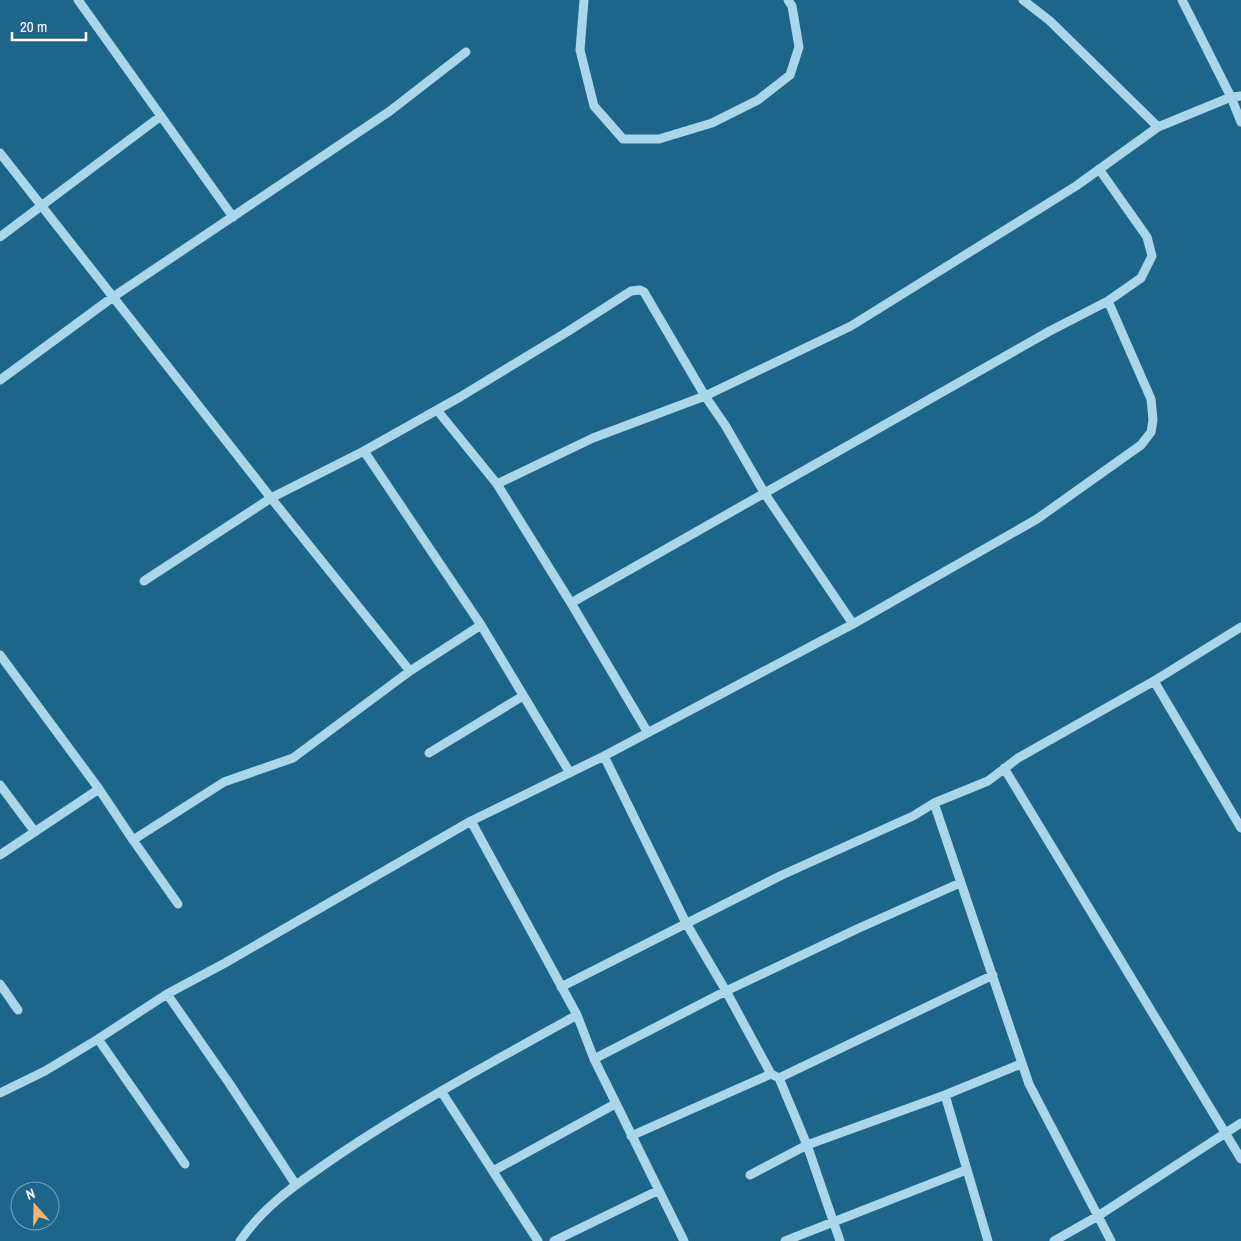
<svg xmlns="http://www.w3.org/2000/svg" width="1241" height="1241" viewBox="0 0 1241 1241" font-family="'Archivo Narrow',sans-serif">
<rect width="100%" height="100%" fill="#1e658a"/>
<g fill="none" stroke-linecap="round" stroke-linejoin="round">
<path stroke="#aad6ec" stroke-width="9" d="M78 0 233 217
M584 0 580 50 594 106 623 139H659L712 123 758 100 790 75 799 47 792 6 788 0
M1023 0 1050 21 1158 127
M1182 0 1231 97 1241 122
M0 153 271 498 410 671
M0 237 161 116
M0 380 113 297 390 111 466 52
M437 410 497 484 571 603 648 733
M364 451 481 625 570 773
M497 484 593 438 705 396 851 326 1076 186 1158 127 1231 97 1241 96
M144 581 271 498 364 451 460 397 567 332 631 291 640 290 644 292 705 396 725 425 765 494 853 624
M571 603 1048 332 1108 301 1141 278 1152 256 1147 237 1099 169
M0 655 99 789 133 840 178 904
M1154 681 1241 828
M429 753 523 696
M604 756 686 923 726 991 771 1074 779 1078 807 1145 840 1241
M1004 768 1241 1159
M0 785 35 832
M934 803 1029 1084 1111 1241
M471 821 577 1015 594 1059 684 1241
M133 840 224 782 293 758 410 671 481 625
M0 855 99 789
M0 984 18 1010
M561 987 782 875 913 816 934 803 988 781 1018 758 1154 681 1241 627
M167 994 229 1083 296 1185
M98 1039 185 1164
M594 1059 726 991 857 929 960 883
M779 1078 993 975
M441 1091 538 1241
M0 1093 45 1071 98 1039 167 994 225 963 471 821 604 756 853 624 1037 519 1141 445 1151 432 1153 420 1151 399 1108 301
M945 1095 988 1241
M631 1136 771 1074
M493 1171 615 1104
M750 1175 807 1145 945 1095 1021 1064
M240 1241C266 1203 300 1182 337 1156 414 1104 496 1060 577 1015
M554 1241 659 1190
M785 1241 966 1170
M1054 1241 1098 1216 1241 1123"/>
</g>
<g transform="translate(35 1206) rotate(340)"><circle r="24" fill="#1e658a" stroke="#78a3b9"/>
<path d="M0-4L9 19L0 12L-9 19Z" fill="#fab169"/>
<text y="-8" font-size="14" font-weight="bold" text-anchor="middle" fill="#ffffff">N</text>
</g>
<path d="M12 32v8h74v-8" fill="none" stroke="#ffffff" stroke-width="2.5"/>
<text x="20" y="32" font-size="15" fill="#ffffff" stroke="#1e658a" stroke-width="4" paint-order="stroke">20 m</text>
</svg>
